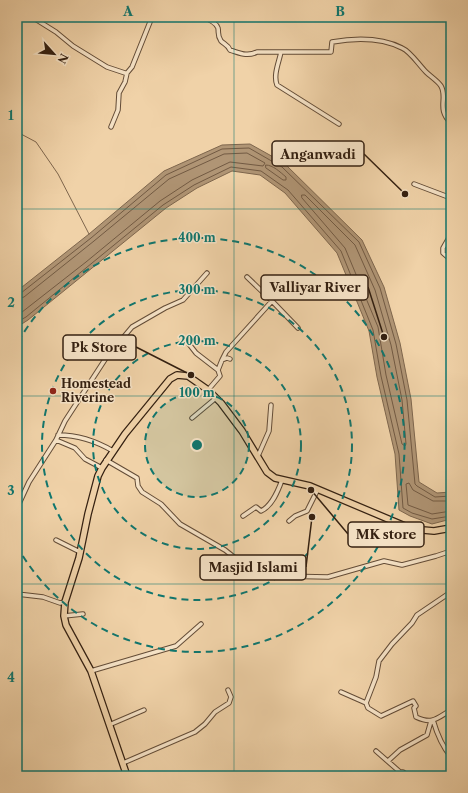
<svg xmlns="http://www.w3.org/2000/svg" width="468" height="793" viewBox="0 0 468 793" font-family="'Libre Caslon Text',serif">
<rect width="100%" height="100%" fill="#f0d2a8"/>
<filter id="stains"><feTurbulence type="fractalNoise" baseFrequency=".005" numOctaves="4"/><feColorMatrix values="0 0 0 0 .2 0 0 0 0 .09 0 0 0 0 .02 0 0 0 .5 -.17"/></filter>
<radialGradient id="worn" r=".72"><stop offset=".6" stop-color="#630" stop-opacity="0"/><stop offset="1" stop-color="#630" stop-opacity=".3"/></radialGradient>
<path fill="#b09575" stroke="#7e664d" d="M250 144 284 163 362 240 384 287 400 343 411 399 419 482 437 493 451 492V519L432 524 410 516 399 510 395 454 377 377 369 331 337 253 285 193 260 175 232 171 197 188 166 208 28 320 17 327V291L89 234 164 171 222 145Z"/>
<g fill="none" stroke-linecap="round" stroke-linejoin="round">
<path stroke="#725a43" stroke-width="1" d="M266 165C273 165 280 172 286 177V180H283L266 168Z
M302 195H305L355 245 375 290 391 345 402 400 406 444 405 446 402 444 386 375 378 327 345 248 302 198Z
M17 294 21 293 91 238 166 175 222 149 249 148 282 167 359 242 380 288 396 344 407 400 415 484 417 486 435 497 451 496
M17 299 24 297 94 241 169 179 224 154 247 153 265 163 263 166 230 162 192 180 160 201 86 262 17 316
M17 322 26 317 163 205 194 185 231 167 261 171 288 190 341 251 373 330 381 376 399 454 403 508 412 513 432 519 451 516
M451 501H433L413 490 409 483 406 484 408 505 432 514 451 511"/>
<path stroke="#7e664d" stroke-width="1" d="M17 134H21L36 142 58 174 89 234"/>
<defs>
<path id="minor" d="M32 17 56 32 73 46 107 67 125 73H127L132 67 152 17
M202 17C208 19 216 22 218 28 219 33 217 35 221 41 224 44 228 45 230 50 240 53 247 57 257 52H331L332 42C355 38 380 37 402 48 411 52 418 64 426 72 430 76 438 81 441 86 448 98 436 109 451 123
M281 52C279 62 273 75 277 85L339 124
M111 127 118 110 119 93 125 82 127 73
M414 184 451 198
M451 234 443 248V253L451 260
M247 277 272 301
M189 344 196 353 218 370
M222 360 226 352 272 301 298 328
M208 390 220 376 218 370 222 360 227 358 230 359
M192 418 216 398
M58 435C78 435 96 441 113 451
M258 456 269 431 271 405
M106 460 137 478 138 486 142 492 161 504 180 524 225 550 249 569 275 571 277 572 279 576 328 577 384 561 402 565 436 556 451 551
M102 468 85 459 75 448 56 440 65 421 106 358 132 327 165 308 183 300 207 273
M17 508 29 482 56 440
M243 516 256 507 261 511C272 506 278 491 282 480
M289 521 295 516 307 511 318 489
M56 540 80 552
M451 592 417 615 412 623 392 644 379 661 376 677 366 703 368 708 381 716 413 701 416 706 414 708 416 717C433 725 437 718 451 710
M17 594 43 597 60 603 65 602
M64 616 83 614
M91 671 176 646 201 624
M341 692 366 703
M433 720C437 734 442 746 451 757
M109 725 144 710
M376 751 400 772H403L408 776
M388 761 400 750 427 735 431 721
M123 763 195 732 205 724 215 712 229 703 231 697 228 690"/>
<path id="primary" d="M127 776 91 671 66 625 64 616 65 602 79 558 88 514 98 476 102 468 125 434 170 379 177 375 188 376 208 390 221 403 242 431 267 472 275 478 310 486 412 529 434 531 451 528"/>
</defs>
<use href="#minor" stroke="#634c37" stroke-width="5.5"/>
<use href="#primary" stroke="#342011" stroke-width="8"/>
<use href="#minor" stroke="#f5e2c6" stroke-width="3.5"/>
<use href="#primary" stroke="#f0d2a8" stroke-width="5.5"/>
</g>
<path fill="none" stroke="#0f766e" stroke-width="1" stroke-opacity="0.55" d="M234 17V776M17 209H451M17 396H451M17 584H451"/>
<circle cx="197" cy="445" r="52" fill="#0f766e" fill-opacity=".12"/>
<g fill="none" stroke="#0f766e" stroke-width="2" stroke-dasharray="7 5">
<circle cx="197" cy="445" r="52"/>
<circle cx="197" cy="445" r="104"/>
<circle cx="197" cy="445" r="155"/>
<path d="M18 342A207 207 0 1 1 18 548"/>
</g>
<circle fill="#8f2418" stroke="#f5e2c6" stroke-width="1.5" cx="53" cy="391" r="4"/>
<g text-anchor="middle" stroke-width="3" stroke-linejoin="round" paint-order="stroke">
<g font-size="12" font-weight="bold" fill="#342011" stroke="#f5e2c6" text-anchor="start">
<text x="61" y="388">Homestead<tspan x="61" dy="14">Riverine</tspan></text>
</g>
</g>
<circle cx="197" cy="445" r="6" fill="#0f766e" stroke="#f5e2c6" stroke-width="2"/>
<g font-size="12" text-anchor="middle" font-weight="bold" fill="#0f766e" stroke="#f5e2c6" stroke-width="3" stroke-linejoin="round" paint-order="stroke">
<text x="197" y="242">400 m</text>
<text x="197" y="294">300 m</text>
<text x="197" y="345">200 m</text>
<text x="197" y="397">100 m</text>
</g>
<path fill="none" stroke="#342011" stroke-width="1.5" d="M405 194L364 154M384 337L368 287M191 375L136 347M311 490L348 534M312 517L306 567"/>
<g fill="#342011" stroke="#f5e2c6" stroke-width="1.5">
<circle cx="405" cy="194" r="4"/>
<circle cx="384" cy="337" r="4"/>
<circle cx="191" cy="375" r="4"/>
<circle cx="311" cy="490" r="4"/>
<circle cx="312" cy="517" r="4"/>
</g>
<g fill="#f5e2c6" stroke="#342011" stroke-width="1.5">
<rect x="272" y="141" width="92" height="25" rx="4"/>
<rect x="261" y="275" width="107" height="25" rx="4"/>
<rect x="63" y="335" width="73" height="25" rx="4"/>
<rect x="348" y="522" width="76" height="25" rx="4"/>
<rect x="200" y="555" width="106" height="25" rx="4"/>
</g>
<g font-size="13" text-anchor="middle" font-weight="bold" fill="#342011">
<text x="318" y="159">Anganwadi</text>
<text x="315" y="292">Valliyar River</text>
<text x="99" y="352">Pk Store</text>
<text x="386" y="539">MK store</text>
<text x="253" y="572">Masjid Islami</text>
</g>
<rect width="468" height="793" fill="none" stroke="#f0d2a8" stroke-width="44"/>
<g transform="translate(54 54) rotate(117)" stroke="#f5e2c6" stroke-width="3" paint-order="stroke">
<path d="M0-3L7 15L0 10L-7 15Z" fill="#342011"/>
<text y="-6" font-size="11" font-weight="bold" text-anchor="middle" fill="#342011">N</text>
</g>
<rect x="22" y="22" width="424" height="749" fill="none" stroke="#0f766e" stroke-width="1.5"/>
<g font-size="13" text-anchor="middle" font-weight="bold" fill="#0f766e">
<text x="128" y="16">A</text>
<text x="340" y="16">B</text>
<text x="11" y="120">1</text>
<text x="11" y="307">2</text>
<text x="11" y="495">3</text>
<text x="11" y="682">4</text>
</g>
<rect width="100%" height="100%" filter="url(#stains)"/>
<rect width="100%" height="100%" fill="url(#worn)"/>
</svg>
